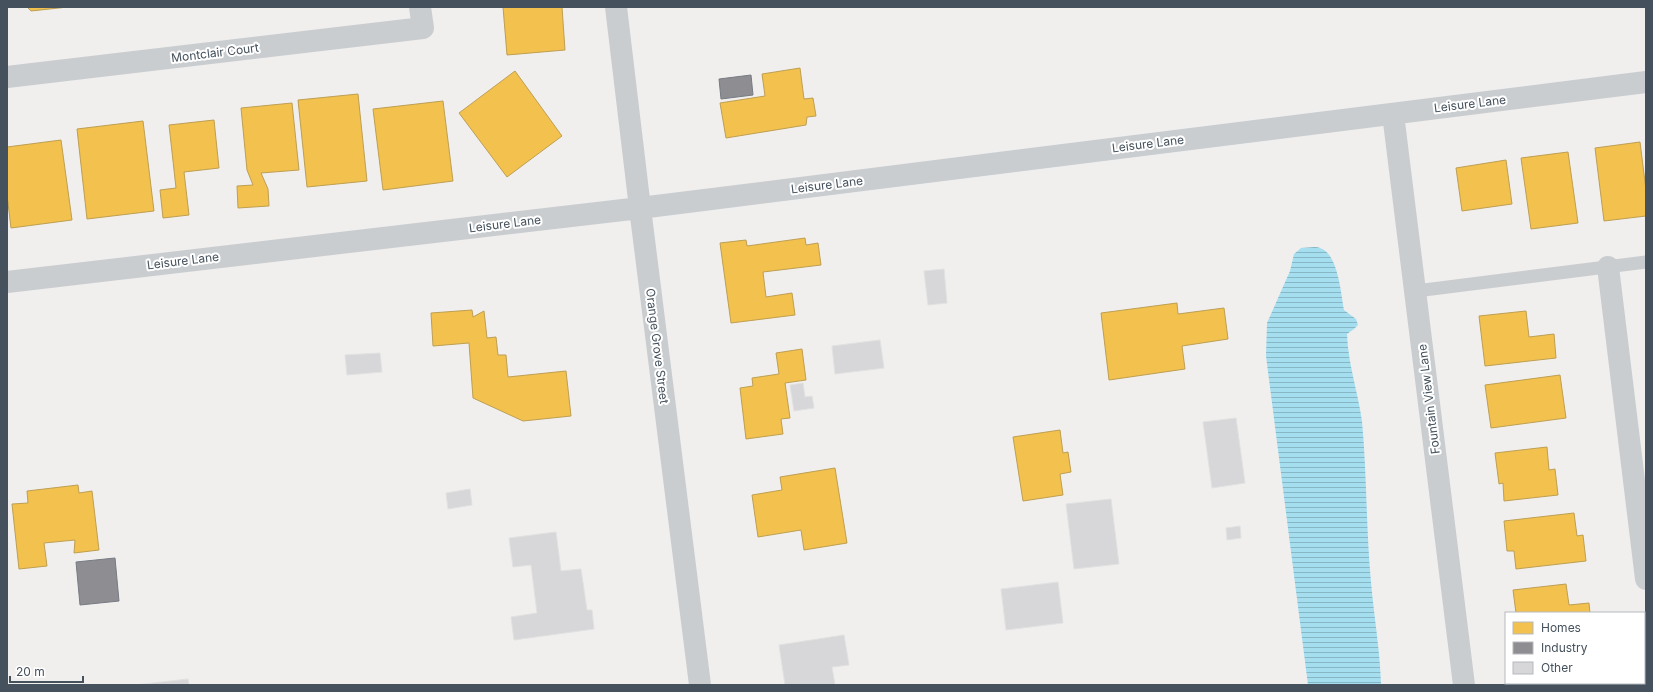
<svg xmlns="http://www.w3.org/2000/svg" width="1653" height="692" viewBox="0 0 1653 692" font-family="Inter,sans-serif">
<defs>
<pattern id="water-rules" width="6" height="5" patternUnits="userSpaceOnUse"><rect width="6" height="5" fill="#a4deef"/><path d="M0 2.5h6" fill="none" stroke="#87b6c5"/></pattern>
</defs>
<rect width="100%" height="100%" fill="#f0efee"/>
<path fill="url(#water-rules)" d="M1301 248C1307 248 1315 246 1320 248 1338 253 1341 294 1344 310L1356 319 1358 325 1354 329 1347 334C1348 364 1358 392 1362 421 1367 475 1366 529 1371 582 1374 617 1380 650 1381 685H1308L1266 356 1267 323 1290 271 1294 254Z"/>
<path fill="#f2c14e" stroke="#be9f52" d="M27 7H68L31 11Z
M503 7H562L565 50 507 55Z
M800 68 804 99 813 98 816 116 807 117 806 125 726 138 720 103 765 96 762 74Z
M515 71 562 136 507 177 459 113Z
M358 94 367 181 307 187 298 100Z
M443 101 453 181 383 190 373 109Z
M292 103 299 170 261 173 268 189 269 206 238 208 237 186 253 185 247 170 241 108Z
M214 120 219 168 184 172 189 215 163 218 160 190 176 188 169 125Z
M143 121 154 211 87 219 77 129Z
M61 140 72 220 11 228 7 195V147Z
M1640 142 1646 190V216L1604 221 1595 148Z
M1568 152 1578 223 1531 229 1521 158Z
M1506 160 1512 204 1462 211 1456 168Z
M805 238 806 245 818 243 821 265 763 272 766 297 792 293 795 315 731 323 720 243 746 240 747 246Z
M1177 303 1178 314 1224 308 1228 339 1182 346 1185 369 1109 380 1101 313Z
M472 310 473 317 484 311 487 338 496 337 498 355H506L508 377 566 371 571 416 523 421 473 398 469 343 433 346 431 313Z
M1526 311 1529 337 1554 334 1556 358 1485 366 1479 316Z
M802 349 806 380 785 383 790 418 781 419 783 434 746 439 740 388 753 386 752 378 779 374 776 353Z
M1560 375 1566 418 1491 428 1485 385Z
M1060 430 1063 453 1068 452 1071 472 1060 474 1063 495 1023 501 1013 437Z
M1547 447 1549 470 1555 469 1558 495 1504 501 1503 483 1499 484 1495 453Z
M835 468 847 543 804 550 801 530 758 537 752 495 782 490 780 477Z
M78 485 79 493 92 491 99 550 74 553 75 540 44 543 47 566 19 569 12 504 28 503 27 491Z
M1574 513 1577 536 1583 535 1586 561 1516 569 1514 551H1507L1504 521Z
M1566 584 1569 605 1589 603 1590 613H1516L1513 590Z
M1524 683H1601V685H1524Z"/>
<path fill="#8d8d92" stroke="#777b82" d="M751 75 753 95 721 99 719 79Z
M115 558 119 601 80 605 76 562Z"/>
<path fill="#d7d7d9" stroke="#e1e1e1" d="M944 269 947 303 928 305 924 271Z
M880 340 884 368 835 374 832 346Z
M380 353 382 372 347 375 345 355Z
M803 383 805 397 812 396 814 408 794 411 790 385Z
M1236 418 1245 483 1212 488 1203 422Z
M470 489 472 505 448 509 446 493Z
M1111 499 1119 564 1074 569 1066 504Z
M1240 526 1241 538 1227 540 1226 528Z
M556 532 561 571 581 569 587 610H592L594 629 514 640 511 617 537 613 531 565 513 567 509 538Z
M1058 582 1063 623 1006 630 1001 589Z
M844 635 849 665 832 667 835 685H785L779 645Z
M188 679 189 685H135Z"/>
<g fill="none" stroke-linecap="round" stroke-linejoin="round">
<path stroke="#cacdd0" stroke-width="13" d="M1416 291 1646 262"/>
<path stroke="#cacdd0" stroke-width="22" d="M616 7 640 208 700 685
M7 77 423 28 420 7
M1393 114 1464 685
M1608 267 1646 579
M7 282 640 208 1646 82"/>
</g>
<g text-anchor="middle" stroke-width="4" stroke-linejoin="round" paint-order="stroke">
<g font-size="12" fill="#45515c" stroke="#fff">
<text transform="translate(215 53) rotate(-7)" y="4">Montclair Court</text>
<text transform="translate(1470 104) rotate(-7)" y="4">Leisure Lane</text>
<text transform="translate(1148 144) rotate(-7)" y="4">Leisure Lane</text>
<text transform="translate(827 185) rotate(-7)" y="4">Leisure Lane</text>
<text transform="translate(505 224) rotate(-7)" y="4">Leisure Lane</text>
<text transform="translate(183 261) rotate(-7)" y="4">Leisure Lane</text>
<text transform="translate(657 346) rotate(83)" y="4">Orange Grove Street</text>
<text transform="translate(1429 399) rotate(-97)" y="4">Fountain View Lane</text>
</g>
</g>
<rect width="1653" height="692" fill="none" stroke="#45515c" stroke-width="16"/>
<rect x="1505" y="612" width="140" height="72" fill="#ffffff" stroke="#b5b9be"/>
<rect x="1513" y="622" width="20" height="12" fill="#f2c14e" stroke="#b5b9be"/>
<text x="1541" y="632" font-size="12" fill="#45515c">Homes</text>
<rect x="1513" y="642" width="20" height="12" fill="#8d8d92" stroke="#b5b9be"/>
<text x="1541" y="652" font-size="12" fill="#45515c">Industry</text>
<rect x="1513" y="662" width="20" height="12" fill="#d7d7d9" stroke="#b5b9be"/>
<text x="1541" y="672" font-size="12" fill="#45515c">Other</text>
<path d="M10 676v6h73v-6" fill="none" stroke="#45515c" stroke-width="2"/>
<text x="16" y="676" font-size="12" fill="#45515c" stroke="#ffffff" stroke-width="3" paint-order="stroke">20 m</text>
</svg>
